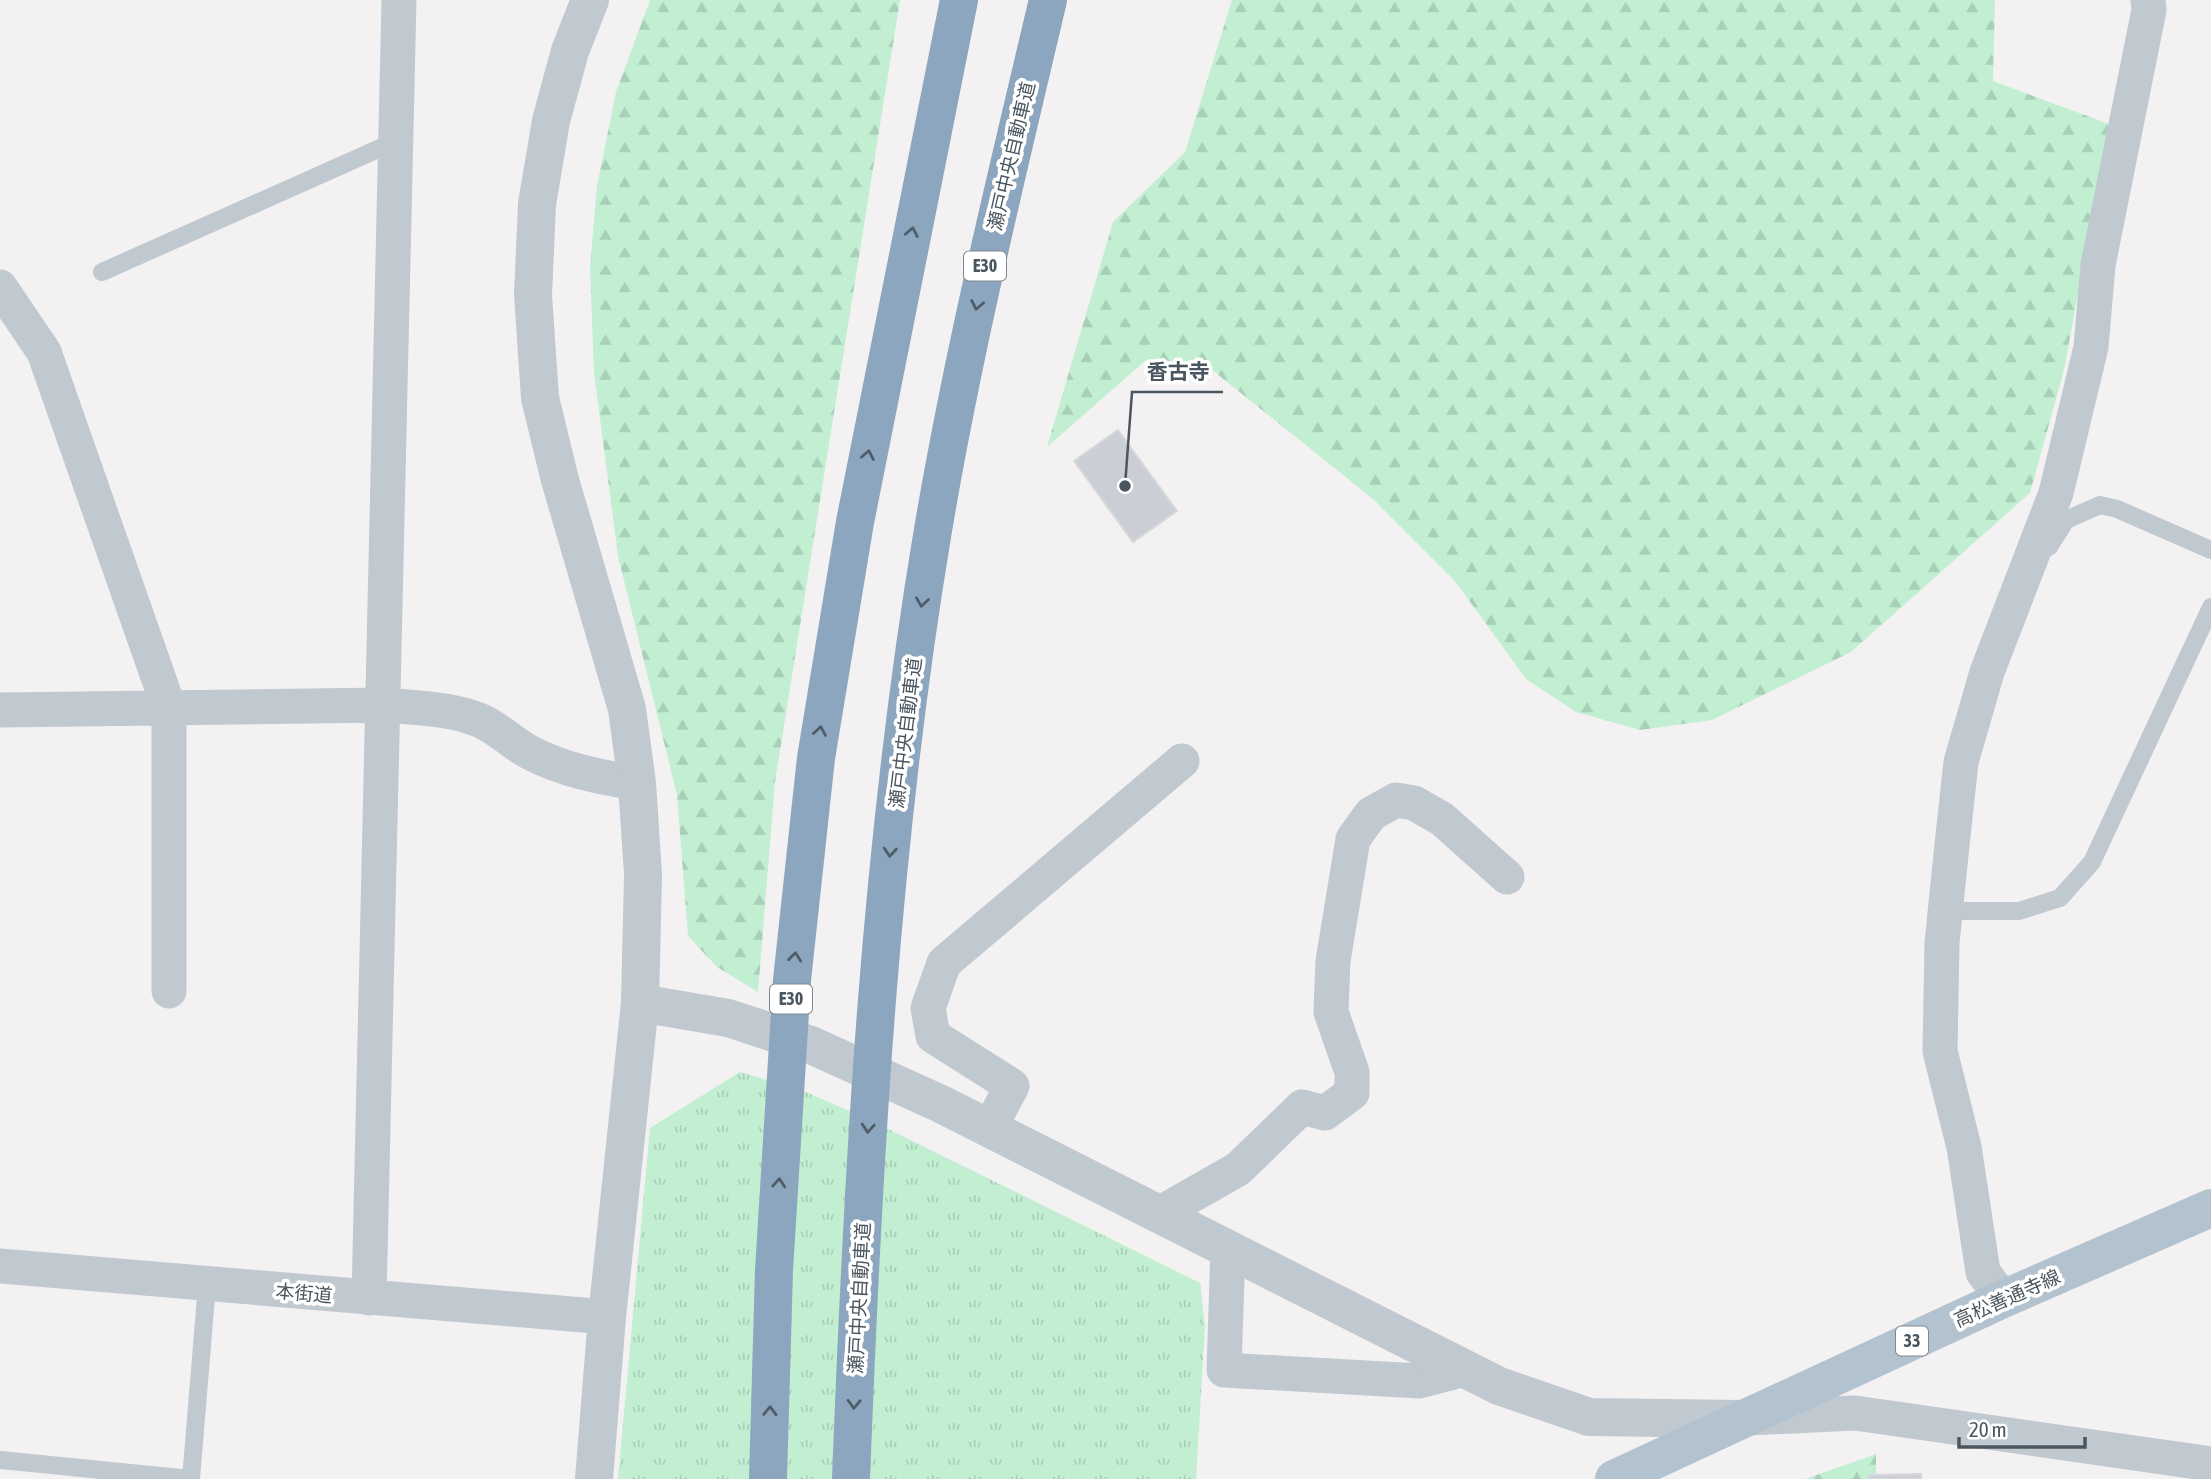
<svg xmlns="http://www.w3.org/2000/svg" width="2211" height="1479" viewBox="0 0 2211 1479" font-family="'Asap Condensed','Noto Sans JP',sans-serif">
<defs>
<pattern id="forest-firs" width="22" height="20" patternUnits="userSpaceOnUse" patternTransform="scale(1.75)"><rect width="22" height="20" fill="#c2efd2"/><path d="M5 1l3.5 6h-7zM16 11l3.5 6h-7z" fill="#a8cfb7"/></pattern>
<pattern id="park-tufts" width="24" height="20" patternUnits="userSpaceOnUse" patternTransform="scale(1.75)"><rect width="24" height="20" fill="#c2efd2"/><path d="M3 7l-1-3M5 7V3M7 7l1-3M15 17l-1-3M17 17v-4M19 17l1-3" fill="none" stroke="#a8cfb7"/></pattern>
</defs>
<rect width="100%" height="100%" fill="#f4f1f2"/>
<path fill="url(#forest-firs)" d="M650 0H900L775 782 758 992 717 967 688 936 677 795 618 556 594 373 590 267 597 186 616 92Z
M1232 0H1995L1993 81 2109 124 2064 370 2030 493 1851 652 1712 720 1640 730 1576 712 1526 679 1455 581 1373 499 1206 365 1145 361 1047 447 1113 222 1185 152Z
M1876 1454V1479H1805Z"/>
<path fill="url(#park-tufts)" d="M740 1072 801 1090 866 1118 1200 1283 1205 1326 1196 1479H618L650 1128Z"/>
<path fill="#cbced4" stroke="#d6d8dc" stroke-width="2" d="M1118 430 1177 511 1133 542 1074 461Z
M1921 1474V1479H1869V1475Z"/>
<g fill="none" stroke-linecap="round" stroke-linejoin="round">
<path stroke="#c0c9d0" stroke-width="18" d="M102 272 396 141
M2049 547 2066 520 2100 505 2117 509 2211 550
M1945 911H2019L2060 898 2092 862 2211 607
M0 1460 191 1479
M191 1479 207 1285"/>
<path stroke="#c0c9d0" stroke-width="35" d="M0 287 44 352 169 708V991
M0 710 384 705C415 708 449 708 479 720 497 727 512 743 529 752 563 770 599 777 637 783
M989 1129 1012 1086 933 1036 928 1008 944 963 1182 761
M1159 1214 1238 1169 1302 1107 1325 1113 1352 1093V1072L1331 1012 1333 961 1353 839 1371 814 1396 800 1414 803 1442 819 1507 877
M1228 1249 1224 1370 1419 1381 1465 1369
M0 1266 607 1317
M369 1298 399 0
M2003 1299 1983 1272 1964 1147 1940 1051 1942 943 1952 845 1961 762 1987 672 2056 493 2091 347 2098 265 2149 10 2148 0
M1749 1418 1855 1413 2211 1464"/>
<path stroke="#c0c9d0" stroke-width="38" d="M590 0 570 51 551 121 537 204 533 295 540 398 560 480 627 709 637 783 643 874 640 1003 607 1317 594 1479
M640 1003 728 1018 811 1045 941 1104 1499 1386 1589 1417 1742 1419"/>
<path stroke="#b2c2cf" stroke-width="38" d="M1614 1479 2003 1299 2211 1208"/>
<path stroke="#8ba6be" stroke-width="38" d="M768 1479 774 1270 792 980 816 758 855 522 959 0
M851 1479C863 1164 880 847 932 536 962 356 1006 178 1048 0"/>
</g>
<defs><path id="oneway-chevron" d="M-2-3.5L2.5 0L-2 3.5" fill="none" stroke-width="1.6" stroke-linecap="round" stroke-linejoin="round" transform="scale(1.75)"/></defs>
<g stroke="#505d68">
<use href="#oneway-chevron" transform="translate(912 232) rotate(-79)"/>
<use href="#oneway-chevron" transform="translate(977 305) rotate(101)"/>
<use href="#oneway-chevron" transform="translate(868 455) rotate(-79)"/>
<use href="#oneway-chevron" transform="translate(922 602) rotate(98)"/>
<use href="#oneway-chevron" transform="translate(820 731) rotate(-81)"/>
<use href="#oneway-chevron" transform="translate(890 852) rotate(95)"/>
<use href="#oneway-chevron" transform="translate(795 957) rotate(-84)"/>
<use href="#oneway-chevron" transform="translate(868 1128) rotate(94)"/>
<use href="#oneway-chevron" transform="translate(779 1183) rotate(-86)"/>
<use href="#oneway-chevron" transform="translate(854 1404) rotate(92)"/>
<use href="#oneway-chevron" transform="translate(770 1411) rotate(-89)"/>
</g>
<g text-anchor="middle" stroke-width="7" stroke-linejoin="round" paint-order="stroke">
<g fill="#fff" stroke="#80888f" stroke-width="2">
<rect x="964" y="251.5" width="42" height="29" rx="5"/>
<rect x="770" y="984.5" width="42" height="29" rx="5"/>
<rect x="1896" y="1326.5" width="32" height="29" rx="5"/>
</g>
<g font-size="18" font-weight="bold" fill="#49555f">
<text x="985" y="272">E30</text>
<text x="791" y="1005">E30</text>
<text x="1912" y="1347">33</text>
</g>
<g font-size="19" fill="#49555f" stroke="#fff">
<text transform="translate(1011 156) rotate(-77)" y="7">瀬戸中央自動車道</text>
<text transform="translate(905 733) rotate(-83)" y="7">瀬戸中央自動車道</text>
<text transform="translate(304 1293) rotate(5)" y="7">本街道</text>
<text transform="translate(859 1298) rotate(-87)" y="7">瀬戸中央自動車道</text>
<text transform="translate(2007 1298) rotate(-24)" y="7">高松善通寺線</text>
</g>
</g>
<path fill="none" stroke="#49555f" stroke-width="2.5" d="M1125 486L1132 392H1223"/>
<circle fill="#49555f" stroke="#fff" stroke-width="2.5" cx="1125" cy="486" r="7"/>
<g font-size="21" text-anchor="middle" font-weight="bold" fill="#49555f" stroke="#fff" stroke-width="7" stroke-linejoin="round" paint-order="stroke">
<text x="1178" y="379">香古寺</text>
</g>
<path d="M1959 1437v10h126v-10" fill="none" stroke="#49555f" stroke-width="3.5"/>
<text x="1969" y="1437" font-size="21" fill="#49555f" stroke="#ffffff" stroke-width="5" paint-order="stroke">20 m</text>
</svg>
